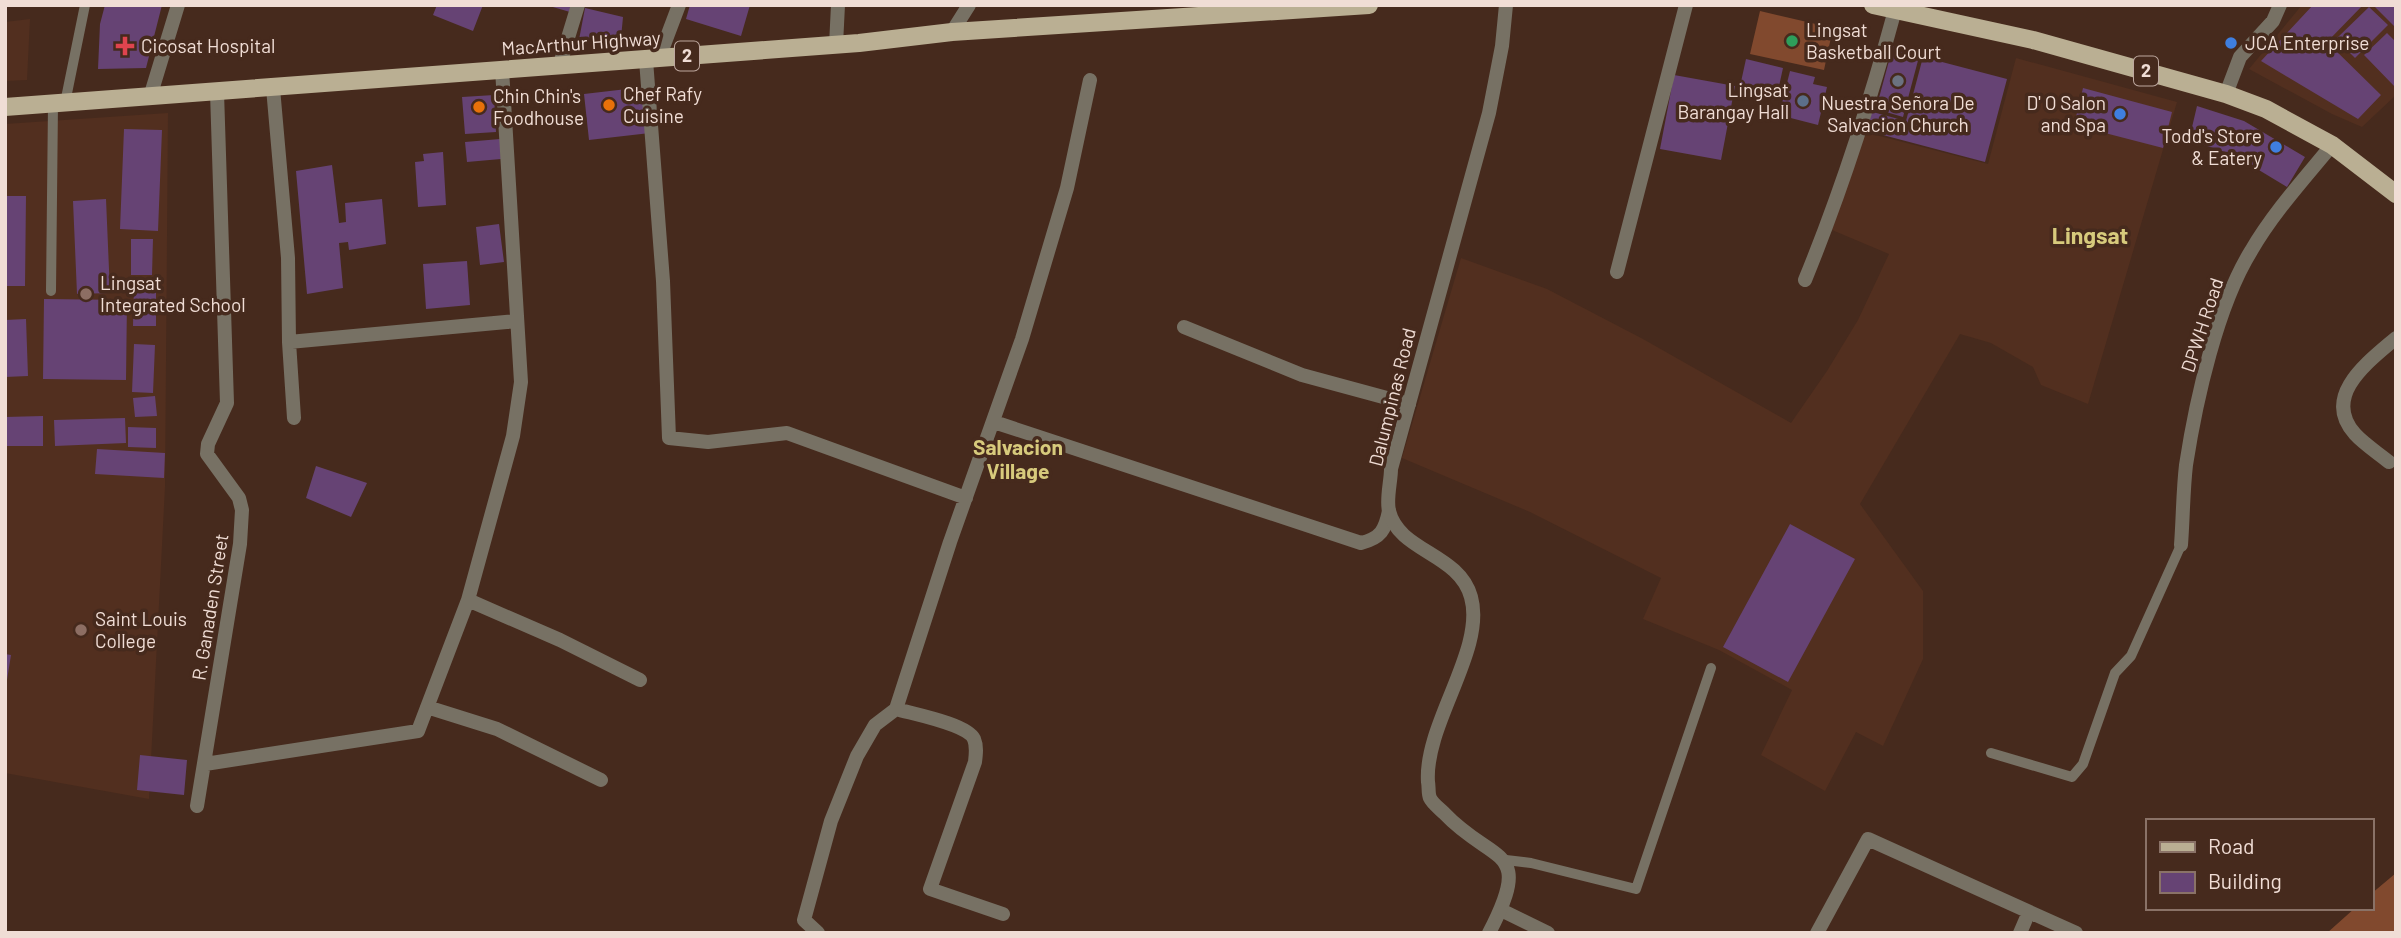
<svg xmlns="http://www.w3.org/2000/svg" width="2401" height="938" viewBox="0 0 2401 938" font-family="Barlow,sans-serif">
<rect width="100%" height="100%" fill="#462a1d"/>
<path fill="#522f1f" d="M2302 5H2396V95L2362 127 2332 114 2249 69Z
M30 19 27 80 5 81V22Z
M2016 58 2177 102 2088 404 2041 385 2033 367 1991 343 1960 334 1860 504 1923 591V659L1883 746 1856 732 1825 791 1761 755 1792 690 1719 650 1643 619 1661 578 1530 512 1402 458 1461 258 1547 289 1643 339 1791 423 1827 371 1858 320 1889 254 1832 230 1864 132 1988 164Z
M168 113 165 487 149 799 5 773V124Z"/>
<path fill="#81492e" d="M1760 11 1833 28 1824 70 1750 54Z
M2396 873V933H2327L2355 908H2371V894Z"/>
<path fill="#664374" d="M105 5H162L146 68 98 69 100 24Z
M437 5H483L473 31 433 15Z
M546 5H572L570 12Z
M690 5H750L741 36 686 19Z
M2313 5H2363L2327 42 2381 95 2358 119 2261 61Z
M2373 5H2396V28Z
M2369 7 2388 25 2355 58 2336 39Z
M585 8 623 17 621 38 578 45Z
M2387 33 2396 42V88L2364 55Z
M1893 46 1920 53 1903 117 1876 109Z
M1923 57 2007 79 1985 162 1864 130 1869 111 1906 121Z
M1746 59 1783 68 1776 100 1739 91Z
M1790 71 1815 77 1813 84 1827 87 1818 125 1779 115Z
M1674 75 1735 86 1721 160 1660 149Z
M644 87 650 133 589 140 584 94Z
M2083 88 2172 112 2163 148 2074 125Z
M494 95 496 132 465 134 462 97Z
M2197 106 2244 121 2305 157 2287 187 2234 155 2189 140Z
M124 129 162 130 158 231 120 229Z
M500 139 501 159 467 162 465 142Z
M443 152 446 205 418 207 415 162 424 161 423 154Z
M332 165 339 223 346 222 345 203 382 199 386 244 349 250 348 242 339 243 343 288 307 294 296 171Z
M5 196H26L25 286H5Z
M106 199 110 293 77 294 73 201Z
M499 224 504 262 480 265 476 227Z
M131 239H153L152 275H131Z
M467 261 470 305 426 309 423 264Z
M134 284H156V326H133Z
M44 299 127 300 126 380 43 379Z
M26 319 28 376 5 377V320Z
M134 344 155 345 153 393 132 392Z
M155 396 157 416 135 417 133 398Z
M43 416V446H5V417Z
M125 418 126 443 55 446 54 420Z
M128 427 156 428V448L128 447Z
M97 449 165 453 164 478 95 474Z
M316 466 367 483 351 517 306 498Z
M1790 524 1855 559 1788 682 1723 647Z
M5 654 11 655 7 680H5Z
M140 755 187 760 184 795 137 790Z"/>
<g fill="none" stroke-linecap="round" stroke-linejoin="round">
<path stroke="#777164" stroke-width="10" d="M65 103 85 5
M51 291 53 104
M1991 753 2072 777 2083 764 2115 673 2131 656 2181 545
M1506 860 1531 863 1636 889 1711 668"/>
<path stroke="#777164" stroke-width="14" d="M952 32 969 5
M836 45 838 5
M659 58 679 5
M646 60 663 281 669 438 708 442 787 433 966 498
M560 64 578 5
M273 88 288 258 289 342 294 418
M2226 94 2240 57 2273 21 2280 5
M150 97 178 5
M1617 272 1686 5
M1805 280C1841 192 1870 102 1895 10
M1184 327 1302 375 1409 404
M289 342 517 321
M994 422 1361 543C1381 538 1385 530 1389 511
M2389 462C2378 453 2364 444 2355 434 2321 396 2368 362 2396 338
M2181 545C2183 518 2183 491 2186 465 2196 400 2217 306 2251 251 2273 213 2304 179 2332 145
M468 600 560 640 640 680
M427 707 497 729 601 780
M896 709C913 714 967 724 974 739 977 746 976 754 975 762L930 889 1003 914
M205 764 418 731 468 600 513 436 521 382 502 69
M197 806 240 544 242 510 239 498 207 454 208 444 227 403 217 92
M1501 910 1548 933
M818 933 804 920 831 821 857 756 875 725 896 709 950 542 1022 339 1067 188 1090 80
M1817 933 1868 839 2076 933
M2020 933 2029 912"/>
<path stroke="#777164" stroke-width="14" d="M1489 933C1535 845 1493 865 1444 813 1440 809 1432 803 1430 798 1428 794 1429 786 1428 782 1424 724 1486 650 1471 597 1459 553 1399 552 1389 511 1386 499 1391 481 1391 469L1489 113 1502 46 1506 5"/>
<path stroke="#baaf93" stroke-width="18" d="M1873 5 2033 40 2226 94 2266 109 2332 145 2396 194
M5 107 859 43 952 32 1369 5"/>
</g>
<circle fill="#2e9e5b" stroke="#462a1d" stroke-width="2.5" cx="1792" cy="41" r="7"/>
<g fill="#3f7fe0" stroke="#462a1d" stroke-width="2.5">
<circle cx="2231" cy="43" r="7"/>
<circle cx="2120" cy="114" r="7"/>
<circle cx="2276" cy="147" r="7"/>
</g>
<path fill="#e0444e" stroke="#462a1d" stroke-width="2.5" d="M121.5 35.5h7v7h7v7h-7v7h-7v-7h-7v-7h7z"/>
<circle fill="#6b7280" stroke="#462a1d" stroke-width="2.5" cx="1898" cy="81" r="7"/>
<circle fill="#5c6f8a" stroke="#462a1d" stroke-width="2.5" cx="1803" cy="101" r="7"/>
<g fill="#e8710a" stroke="#462a1d" stroke-width="2.5">
<circle cx="609" cy="105" r="7"/>
<circle cx="479" cy="107" r="7"/>
</g>
<g fill="#8d6e63" stroke="#462a1d" stroke-width="2.5">
<circle cx="86" cy="294" r="7"/>
<circle cx="81" cy="630" r="7"/>
</g>
<g text-anchor="middle" stroke-width="7" stroke-linejoin="round" paint-order="stroke">
<g fill="#462a1d" stroke="#bda79e" stroke-width="2">
<rect x="675" y="41.5" width="24" height="29" rx="5"/>
<rect x="2134" y="56.5" width="24" height="29" rx="5"/>
</g>
<g font-size="18" font-weight="bold" fill="#f0ddd5">
<text x="687" y="62">2</text>
<text x="2146" y="77">2</text>
</g>
<g font-size="19" fill="#f0ddd5" stroke="#462a1d" text-anchor="start">
<text x="1806" y="37">Lingsat<tspan x="1806" dy="22">Basketball Court</tspan></text>
<text x="2245" y="50">JCA Enterprise</text>
<text x="141" y="53">Cicosat Hospital</text>
<text x="1789" y="97" text-anchor="end">Lingsat<tspan x="1789" dy="22">Barangay Hall</tspan></text>
<text x="623" y="101">Chef Rafy<tspan x="623" dy="22">Cuisine</tspan></text>
<text x="493" y="103">Chin Chin's<tspan x="493" dy="22">Foodhouse</tspan></text>
<text x="1898" y="110" text-anchor="middle">Nuestra Señora De<tspan x="1898" dy="22">Salvacion Church</tspan></text>
<text x="2106" y="110" text-anchor="end">D' O Salon<tspan x="2106" dy="22">and Spa</tspan></text>
<text x="2262" y="143" text-anchor="end">Todd's Store<tspan x="2262" dy="22">&amp; Eatery</tspan></text>
<text x="100" y="290">Lingsat<tspan x="100" dy="22">Integrated School</tspan></text>
<text x="95" y="626">Saint Louis<tspan x="95" dy="22">College</tspan></text>
</g>
<g font-size="19" fill="#f0ddd5" stroke="#462a1d">
<text transform="translate(581 43) rotate(-4)" y="7">MacArthur Highway</text>
<text transform="translate(2202 325) rotate(-72)" y="7">DPWH Road</text>
<text transform="translate(1392 397) rotate(-76)" y="7">Dalumpinas Road</text>
<text transform="translate(210 607) rotate(-81)" y="7">R. Ganaden Street</text>
</g>
<g font-size="21" font-weight="bold" fill="#d7ca7c" stroke="#462a1d">
<text x="1018" y="455">Salvacion<tspan x="1018" dy="24">Village</tspan></text>
</g>
<g font-size="23" font-weight="bold" fill="#d7ca7c" stroke="#462a1d">
<text x="2090" y="244">Lingsat</text>
</g>
</g>
<rect width="2401" height="938" fill="none" stroke="#f0ddd5" stroke-width="14"/>
<rect x="2146" y="819" width="228" height="91" fill="#462a1d" stroke="#8a7267" stroke-width="2"/>
<rect x="2160" y="842" width="35" height="10" fill="#baaf93" stroke="#8a7267" stroke-width="2"/>
<text x="2208" y="854" font-size="21" fill="#f0ddd5">Road</text>
<rect x="2160" y="872" width="35" height="21" fill="#664374" stroke="#8a7267" stroke-width="2"/>
<text x="2208" y="889" font-size="21" fill="#f0ddd5">Building</text>
</svg>
